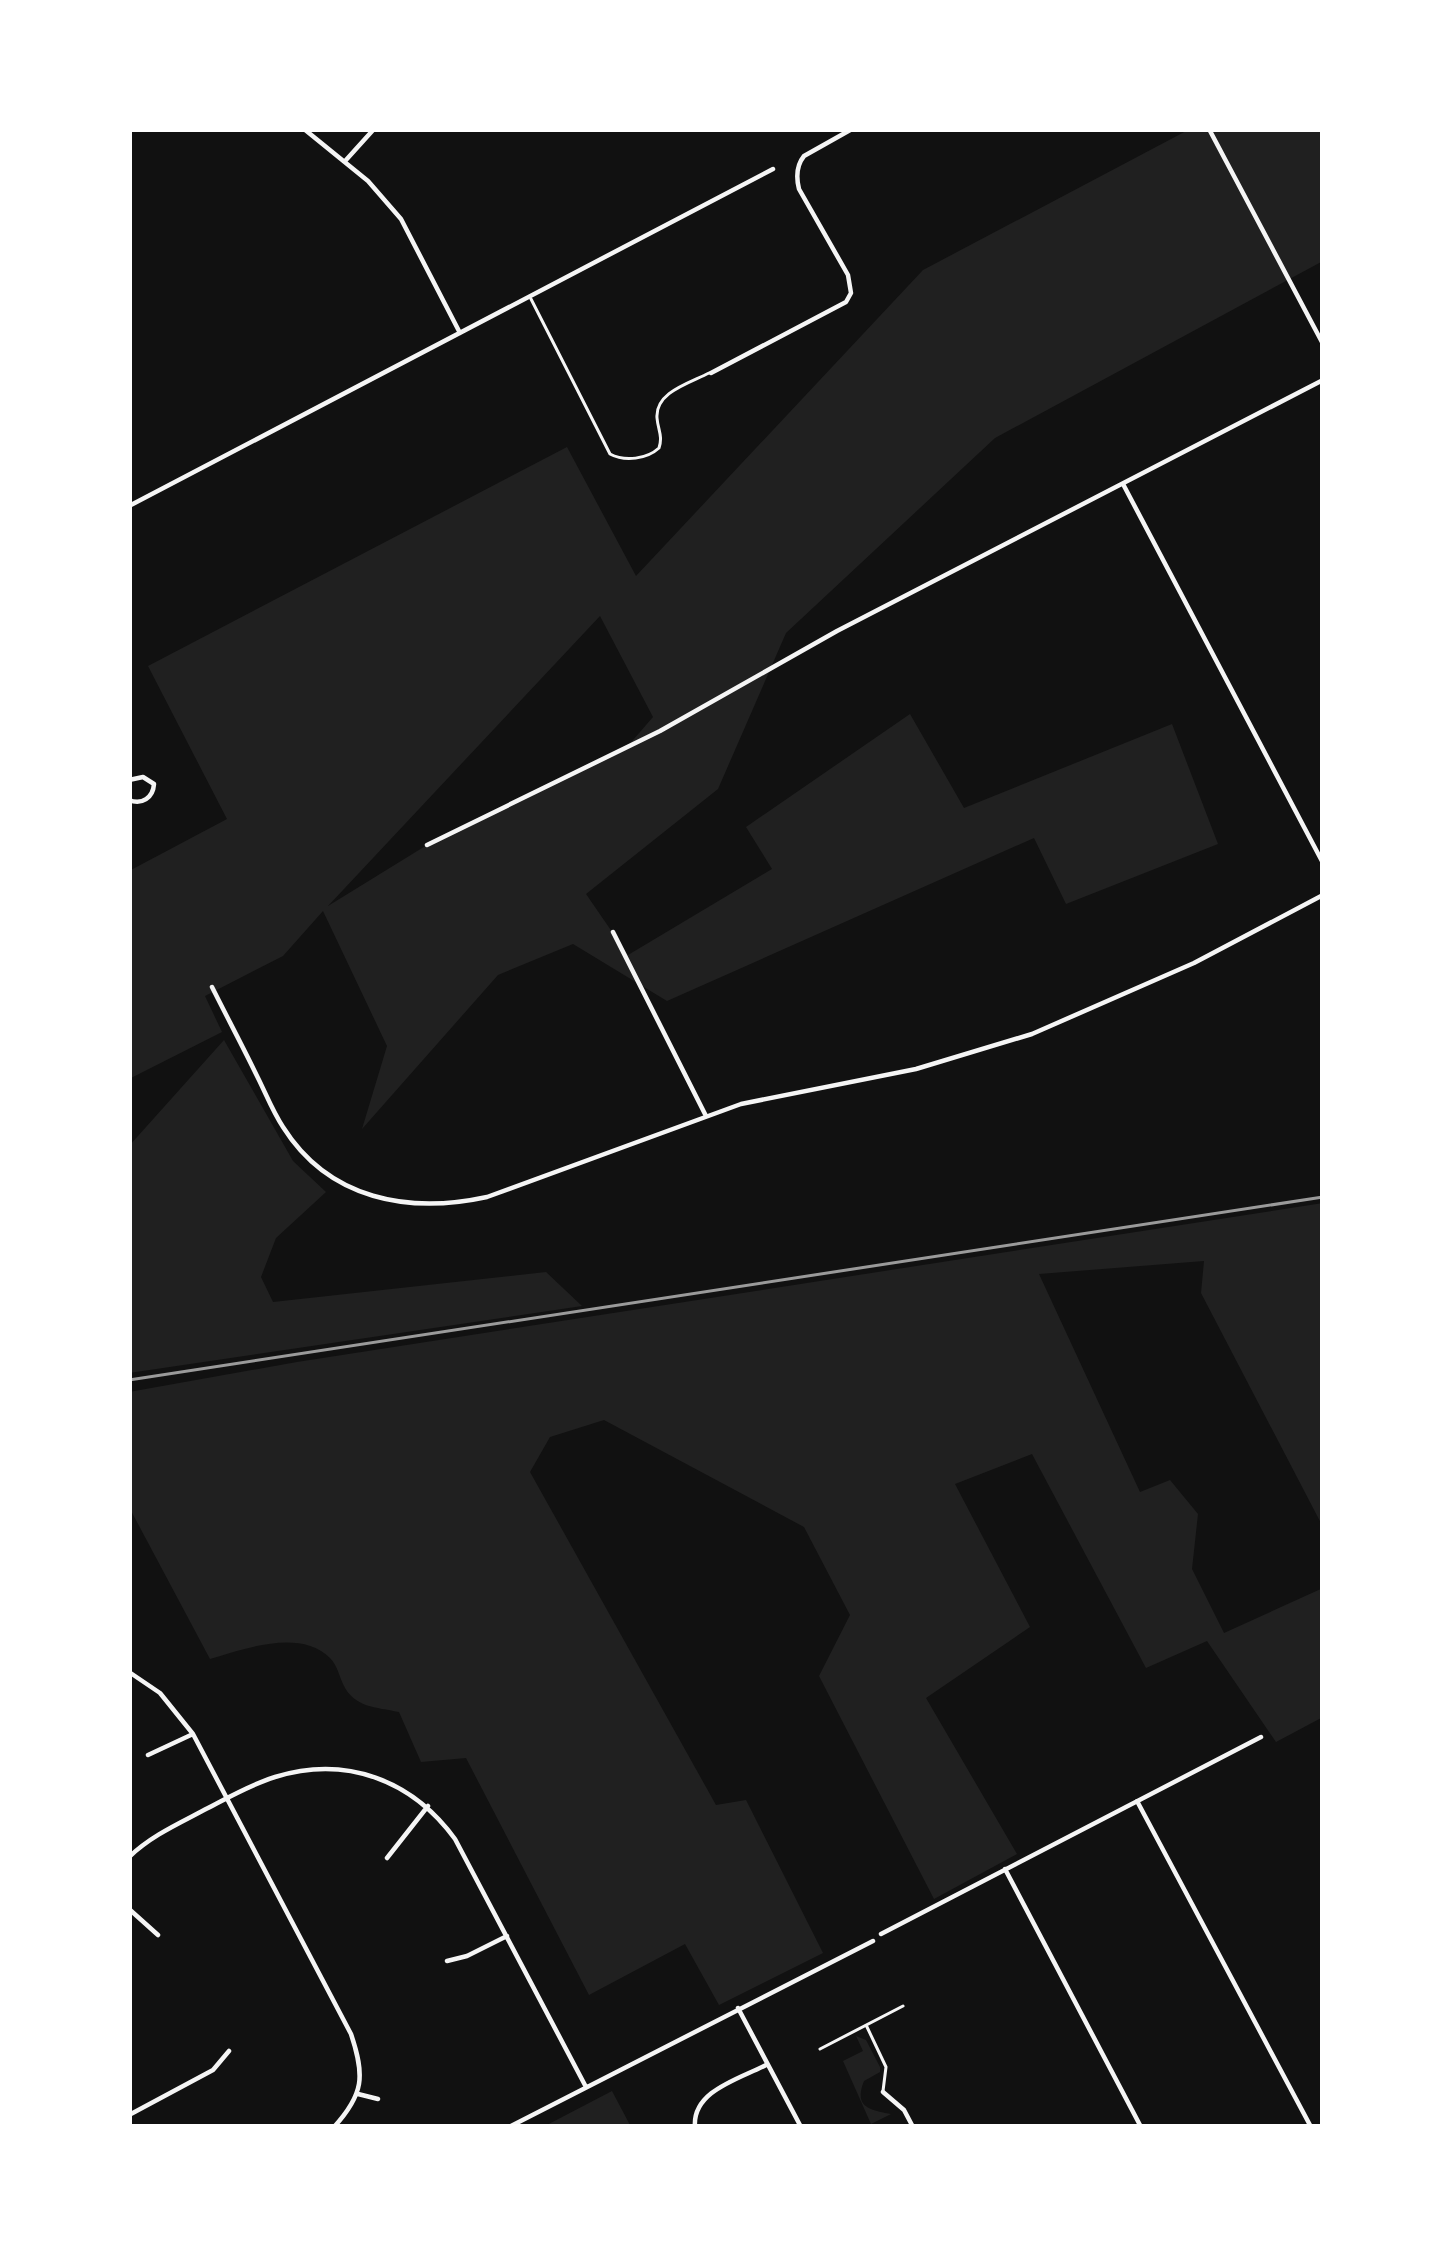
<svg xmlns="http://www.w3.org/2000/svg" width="1452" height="2256" viewBox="0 0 1452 2256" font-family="'Libre Baskerville',serif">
<rect width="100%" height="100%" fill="#111"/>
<path fill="#202020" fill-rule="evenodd" d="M1190 129H1323V261L995 438 786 633 718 789 586 894 628 955 772 869 746 827 910 714 964 808 1172 724 1218 844 1066 904 1034 838 667 1001 573 944 498 975 362 1129 387 1046 323 911 283 956 205 996 222 1032 129 1079V871L227 819 148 666 567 447 636 576 923 270ZM600 616 653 717 627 747 427 845 328 906Z
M224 1040 293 1161 326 1192 276 1238 261 1277 273 1302 546 1272 582 1306 129 1373V1146Z
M1323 1203V1527L1201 1293 1204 1261 1039 1274 1140 1492 1170 1480 1198 1514 1192 1569 1224 1633 1323 1588V1717L1276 1742 1207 1641 1146 1668 1032 1454 955 1484 1030 1627 926 1698 1017 1854 934 1899 819 1676 850 1615 804 1527 604 1420 550 1437 530 1472 716 1805 746 1800 823 1953 719 2005 685 1944 589 1995 466 1758 421 1762 399 1712C376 1707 354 1708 343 1684 339 1675 337 1665 330 1658 300 1628 244 1649 210 1659L129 1507V1392L297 1362Z
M856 2036 866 2040 880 2067V2072L864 2081C853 2108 871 2110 891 2114L871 2124 843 2061 863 2051Z
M612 2091 631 2127H543Z"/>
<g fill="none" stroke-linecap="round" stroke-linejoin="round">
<path stroke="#f5f5f5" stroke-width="3" d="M531 299 610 454C625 462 647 459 659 448 663 436 658 430 657 418 655 392 690 383 709 373
M867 2027 886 2067 883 2091
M820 2049 903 2006"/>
<path stroke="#f5f5f5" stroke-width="4.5" d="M304 129 368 181 401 219 460 333
M1209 129 1323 344
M346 160 374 129
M711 373 846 302 851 293 848 275 799 189C796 177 796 166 804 156L852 129
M1123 484 1323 863
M129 506 773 169
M129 780 143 777 154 784C153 798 142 805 129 800
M427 845 660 731 837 631 1323 380
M613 932 706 1116
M212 987C227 1017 243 1047 258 1078 266 1094 273 1112 283 1127 329 1200 409 1214 487 1197L741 1104 916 1069 1032 1034 1194 963 1323 895
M129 1672 160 1693 193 1734 351 2034C365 2076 364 2094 334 2127
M148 1755 193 1734
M1137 1801 1311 2127
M129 1857C152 1835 180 1823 208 1808 229 1797 252 1784 275 1777 346 1755 412 1780 455 1839L586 2087
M387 1858 428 1806
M1005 1869 1141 2127
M129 1909 158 1935
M881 1934 1261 1737
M447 1961 467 1956 507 1936
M738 2008 801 2127
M883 2092 904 2110 913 2127
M358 2094 378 2099
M129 2115 213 2070 229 2051
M129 2126V2127
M509 2127 873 1941
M695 2127C692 2091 739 2079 766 2065"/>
<path stroke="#9a9a9a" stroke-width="3" d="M129 1380 1323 1197"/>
</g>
<rect width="1452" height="2256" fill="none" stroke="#ffffff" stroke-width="264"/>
</svg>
